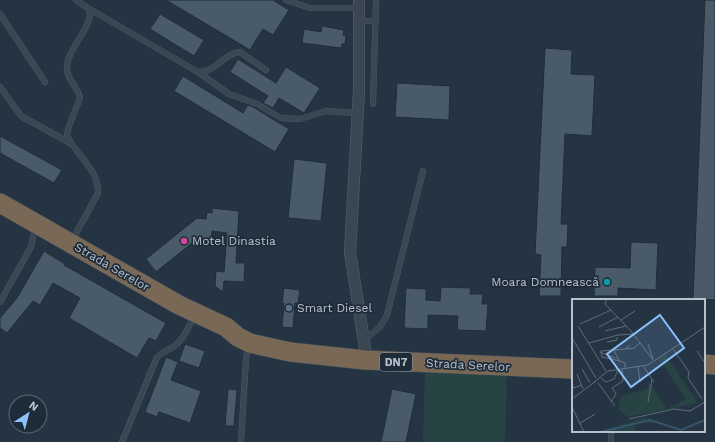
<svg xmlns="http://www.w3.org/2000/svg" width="715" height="442" viewBox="0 0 715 442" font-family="'Work Sans',sans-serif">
<rect width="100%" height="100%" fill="#253443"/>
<path fill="#274344" d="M425 370 507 372 505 442H423Z"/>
<path fill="#495a69" stroke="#202d3a" d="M166 0H273L289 10 273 35 263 29 250 50Z
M705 0H715V300L693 299Z
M160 14 204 40 194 56 150 29Z
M322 26 344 30 343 35H346L345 44H342L341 48 302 43 304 29 321 32Z
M545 48 572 50 571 74 595 75 592 136 565 134 561 224H568L567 247H562L561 296H539L541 255 535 254Z
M238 59 276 83 286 67 320 88 304 113 279 98 273 108 263 103 268 96 230 72Z
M183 76 243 113 248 105 253 107 289 129 275 152 174 91Z
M397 83 450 86 449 120 395 117Z
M0 136 62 170 54 183 0 153Z
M294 159 327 163 321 221 288 218Z
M212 208 239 211 236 263H245L244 282 224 281 223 292 215 286 216 271 224 272 227 233 212 231 211 245 192 243 156 272 146 259 197 218 206 219 207 212 212 213Z
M631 242 658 243 656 290 618 288V296H594L595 267 630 268Z
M44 251 65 264 64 265 166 323 156 341 149 338 137 358 69 318 80 298 53 283 40 305 33 301 7 333 0 328V318L17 298Z
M441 287 471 288 470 294H483L482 304H488L486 331 457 330 458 316 428 315V329L404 328 406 288 426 289V300L440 301Z
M284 288 300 290 298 303H295L293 328 282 327 284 303H282Z
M185 344 205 351 199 368 179 361Z
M166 357 178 362 171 380 201 391 190 423 159 412 157 417 145 412Z
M228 389 237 390 234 426H225Z
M392 389 416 394 406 442H381Z"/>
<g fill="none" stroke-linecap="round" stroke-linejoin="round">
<defs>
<path id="lane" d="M286 0 310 8H359
M88 8 196 71C212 76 224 53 240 52L266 70
M0 14 45 82
M359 21H375
M198 72 229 94 257 104 281 118 300 119 326 111 357 113
M0 87 21 116 70 143
M373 104 376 0
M72 241 98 193C99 169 77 156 67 136L68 129 80 98C79 88 68 81 67 70 65 53 87 33 90 16L89 9 76 0
M0 302 31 247 35 227
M364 340 380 327 387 315 423 171
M122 442 157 357C162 352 167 351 173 347 184 340 188 327 194 316
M241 442 246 358 249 345
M611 442V431"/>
<path id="street" d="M359 0V91L350 252 365 348"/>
<path id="highway" d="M0 203 179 305 226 327 238 337 250 343 290 352 365 360 573 369
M704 364 715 365"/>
</defs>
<use href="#lane" stroke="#586470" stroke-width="6"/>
<use href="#street" stroke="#586470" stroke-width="12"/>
<use href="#highway" stroke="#44515d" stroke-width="20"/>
<use href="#lane" stroke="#3a4652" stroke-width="5.5"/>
<use href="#street" stroke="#3a4652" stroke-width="11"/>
<use href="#highway" stroke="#796856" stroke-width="19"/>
</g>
<circle fill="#d1479c" stroke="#1e2b38" stroke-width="1.5" cx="184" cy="241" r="4"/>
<circle fill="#0f9aa8" stroke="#1e2b38" stroke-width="1.5" cx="607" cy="282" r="4"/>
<circle fill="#5c6f8a" stroke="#1e2b38" stroke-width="1.5" cx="289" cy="308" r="4"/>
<g text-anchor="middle" stroke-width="3.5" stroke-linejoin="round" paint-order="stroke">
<rect fill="#1e2b38" stroke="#8994a0" stroke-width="1" x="380" y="353" width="32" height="18" rx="3"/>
<g font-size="11" font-weight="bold" fill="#b7c1cc">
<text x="396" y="366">DN7</text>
</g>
<g font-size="12" fill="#b7c1cc" stroke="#1e2b38" text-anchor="start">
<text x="192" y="245">Motel Dinastia</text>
<text x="599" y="286" text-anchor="end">Moara Domnească</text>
<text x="297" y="312">Smart Diesel</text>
</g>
<g font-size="12" fill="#b7c1cc" stroke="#1e2b38">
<text transform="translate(112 267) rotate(30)" y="4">Strada Serelor</text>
<text transform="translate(468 365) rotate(3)" y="4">Strada Serelor</text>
</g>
</g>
<g transform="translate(572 299)">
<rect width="133" height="133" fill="#253443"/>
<path d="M93 55 126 104 56 118 46 110 49 97 76 90V85H79L95 110 114 100 87 60ZM73 118 89 123 61 125 65 133H26Z" fill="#274344"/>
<path fill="none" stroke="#3a536c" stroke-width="2" d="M29 133 78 121 109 131 133 121"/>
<path fill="none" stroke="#5f6c7a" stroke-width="1" d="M35 0 33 5 59 32 81 61M49 21 63 12M8 25 39 11M6 27 34 72M27 28 46 18M33 32 54 27M0 39 24 79M35 43 45 41V38M17 44 46 36 61 35M76 45 81 60M54 50 62 49 68 44M101 50 117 73 116 79 130 100M42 51 53 50 58 46M125 52 133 64M28 53 43 59M48 62 30 58 29 52 42 51 47 62 53 64V69M66 68 68 83M72 68 82 83M10 70 18 84M5 75 11 90M29 79 34 83 42 80 46 71M21 84 36 72 76 66 133 28M26 84 43 107M0 85 2 89 9 86M0 100 24 82M39 103 44 95 40 89 51 82 50 70M76 103 80 80M0 108 12 133M57 120 102 110 118 112 133 103M8 124 23 115"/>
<path fill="#8bc0fc" fill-opacity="0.15" stroke="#8bc0fc" stroke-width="2" d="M88 16 112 49 59 88 35 55Z"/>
<rect width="133" height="133" fill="none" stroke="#b7c1cc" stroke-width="2"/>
</g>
<g transform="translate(28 414) rotate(36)"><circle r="19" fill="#1e2b38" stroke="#5b6773"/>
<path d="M0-3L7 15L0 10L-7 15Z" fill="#8bc0fc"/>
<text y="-6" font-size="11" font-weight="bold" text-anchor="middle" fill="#b7c1cc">N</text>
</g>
</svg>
